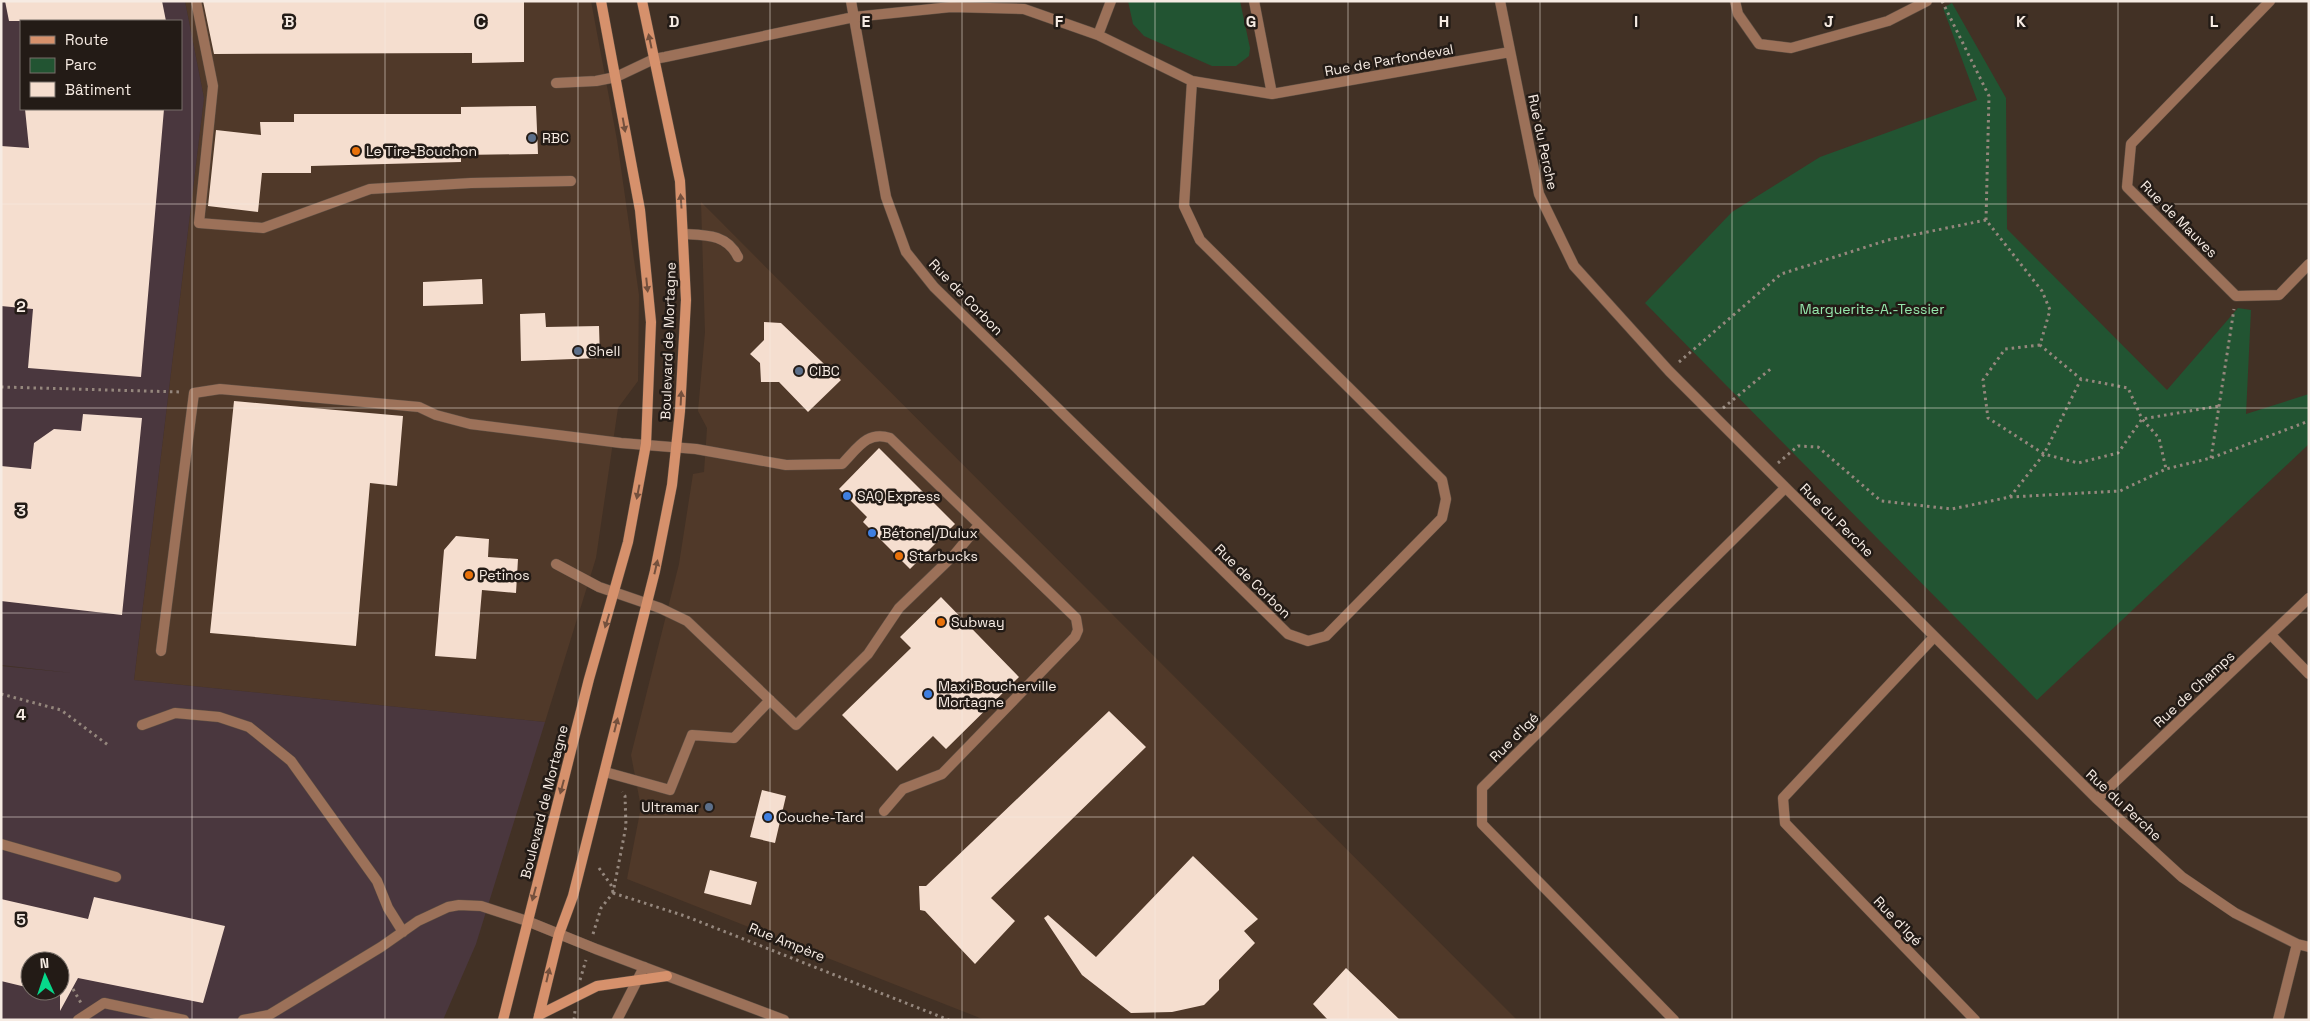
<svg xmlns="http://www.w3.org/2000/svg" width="2310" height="1021" viewBox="0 0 2310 1021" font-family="'Space Grotesk',sans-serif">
<rect width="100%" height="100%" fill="#423125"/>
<path fill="#503929" d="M185 1H591L617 140 639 295 638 381 618 408 596 558 545 722 134 680 204 98Z
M701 202 1517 1020H985L627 879 641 807 631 755 679 564 693 474 704 472 707 428 698 411 705 332Z"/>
<path fill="#4a373e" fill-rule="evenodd" d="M1 1H185L204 98 134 680 545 722 476 944 443 1020H1V666L72 673 1 665ZM21 21H181V109H21ZM30 961H60V991H30Z"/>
<path fill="#225432" d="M1128 1H1240L1250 48 1249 56 1236 66H1212L1144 36 1133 24Z
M1952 3 2006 98 2007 229 2167 390 2238 308 2251 310 2246 414 2309 394V444L2037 700 1645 303 1732 212 1820 157 1977 100 1943 8Z"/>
<path fill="#f5decf" d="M5 1H162L166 21H9Z
M203 1H524V62L472 63V53L214 54Z
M536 106 538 154 461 155V162L311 166V173H262L258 212 208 206 216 130 261 135 260 122H294V114H461V107Z
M25 109H164L141 377 28 368 33 309 1 306V146L29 148Z
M482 279 483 304 423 306V282Z
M545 313 546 327 599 326 600 358 521 361 520 314Z
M764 322 781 323 841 380 808 412 779 382H761L760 363 750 354 764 340Z
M234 401 403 416 397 486 370 483 356 646 210 633Z
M83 414 142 418 122 615 1 601V466L31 469 34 443 54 429 81 431Z
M879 448 955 524 910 569 863 522 867 517 839 489Z
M456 536 489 539 488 557 518 559 516 593 482 590 476 659 435 656 444 550Z
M941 597 1019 677 946 749 933 736 897 771 842 715 911 648 900 637Z
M1109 711 1146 747 991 898 1015 921 975 964 925 911 920 910 919 886H926Z
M762 790 786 796 775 843 750 837Z
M1193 856 1258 919 1244 931 1255 943 1219 980V990L1204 1005 1172 1012 1131 1013 1082 975 1044 918 1048 915 1096 957Z
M710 870 757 882 751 905 704 893Z
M94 897 225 926 203 1003 78 978 60 1011V961H30V988L1 981V899L88 919Z
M1346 968 1400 1020H1328L1313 1004Z"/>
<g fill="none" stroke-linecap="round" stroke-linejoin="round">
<defs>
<path id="service" d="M196 1 213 86 199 223 263 228 370 189 471 183 571 181
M556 83 596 81 616 77
M684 234C706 235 727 234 738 257
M556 564 599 587 660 608 687 621 796 725 868 654 899 608 954 555 979 525
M161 651 194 393 220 389 419 407 436 415 470 424 621 443 696 449 786 465 842 464C857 449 867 430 890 438L1076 618 1078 630 1075 637 942 774 903 789 884 811
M142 725 175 713 219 717 249 727 291 761 377 881 388 908 403 932
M605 772 670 790 692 735 734 738 770 700
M1 844 116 877
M78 1020 104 1003 184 1020
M243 1020 269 1015 381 947 418 921 448 907 459 905 481 906 527 921
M617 1020 644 967"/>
<path id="minor" d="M851 1 886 197 906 252 934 287 1288 634 1308 641 1326 636 1442 518 1446 499 1442 480 1200 240 1184 206 1192 81
M1254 1 1272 94
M1500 1 1539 194 1574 266 1669 371 2097 799 2182 877 2235 913 2297 944 2309 947
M1735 1 1738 14 1759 44 1791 48 1888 21 1927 1
M2270 1 2131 144 2127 187 2236 296 2279 295 2309 264
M1098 35 1111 1
M616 77 654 59 665 57 854 17 951 7 1024 9 1098 35 1192 81 1272 94 1510 52
M2271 635 2309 674
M1934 637 1783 798 1785 823 1975 1020
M2097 799 2309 598
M1674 1020 1482 824V788L1785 488
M2278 1020 2297 944"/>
<path id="tertiary" d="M527 921 596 949 784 1020"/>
<path id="secondary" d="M539 1015 597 986 667 976
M503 1020 589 679 628 542 646 444 651 322 640 210 601 1
M538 1020 559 934 573 896 655 571 672 485 680 411 686 300 680 181 642 1"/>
</defs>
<use href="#service" stroke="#5f4f43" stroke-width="11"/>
<use href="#minor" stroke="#5f4f43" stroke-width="11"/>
<use href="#tertiary" stroke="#5f4f43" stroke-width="11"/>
<use href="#secondary" stroke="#5f4f43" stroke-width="11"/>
<path stroke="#95877d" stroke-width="3" stroke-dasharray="2.5 4" stroke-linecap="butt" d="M1942 1 1989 96 1986 220 2042 291 2050 310 2040 345 2081 379 2128 388 2142 419 2159 438 2166 469
M2040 345 2005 349 1983 380 1988 418 2044 454 2078 463 2118 453 2142 419 2219 406
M1679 362 1781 274 1888 240 1986 220
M1 387 181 392
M1723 408 1773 367
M2211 458 2234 309
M1778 463 1798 446 1818 447 1881 501 1952 509 2010 497 2120 491 2166 469 2211 458 2309 421
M2010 497 2044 454 2081 379
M1 694 61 710 108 745
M599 868 611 885 613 892
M613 893 685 916 949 1020
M593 934 601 908 613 893 626 826 625 796 622 792
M580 980 586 960
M73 989 81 1003
M574 1020 575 1011"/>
<use href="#service" stroke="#9c7159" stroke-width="10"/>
<use href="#minor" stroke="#9c7159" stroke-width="10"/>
<use href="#tertiary" stroke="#9c7159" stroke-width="10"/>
<use href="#secondary" stroke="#d6916c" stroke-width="10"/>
</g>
<defs><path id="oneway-solid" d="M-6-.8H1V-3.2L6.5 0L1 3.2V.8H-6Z" transform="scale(1.25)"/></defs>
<g fill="#74503d">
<use href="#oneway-solid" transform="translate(650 41) rotate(-102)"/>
<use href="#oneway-solid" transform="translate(624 125) rotate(80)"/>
<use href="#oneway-solid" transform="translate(681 201) rotate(-94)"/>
<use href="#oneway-solid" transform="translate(647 285) rotate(84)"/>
<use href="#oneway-solid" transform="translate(681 398) rotate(-87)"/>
<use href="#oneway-solid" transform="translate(638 492) rotate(101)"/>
<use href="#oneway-solid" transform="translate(656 567) rotate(-77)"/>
<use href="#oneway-solid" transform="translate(607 621) rotate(107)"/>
<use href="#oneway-solid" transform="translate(616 725) rotate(-76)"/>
<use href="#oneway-solid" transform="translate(562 787) rotate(105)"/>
<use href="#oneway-solid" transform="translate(534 894) rotate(105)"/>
<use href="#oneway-solid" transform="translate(548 975) rotate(-77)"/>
</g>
<path fill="none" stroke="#f6ebe3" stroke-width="1" stroke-opacity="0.55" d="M192 1V1020M385 1V1020M578 1V1020M770 1V1020M962 1V1020M1155 1V1020M1348 1V1020M1540 1V1020M1732 1V1020M1925 1V1020M2118 1V1020M1 204H2309M1 408H2309M1 613H2309M1 817H2309"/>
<g fill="#5c6f8a" stroke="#231b16" stroke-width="2">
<circle cx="532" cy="138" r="5"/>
<circle cx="578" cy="351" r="5"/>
<circle cx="799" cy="371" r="5"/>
<circle cx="709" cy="807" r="5"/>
</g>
<g fill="#e8710a" stroke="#231b16" stroke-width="2">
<circle cx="356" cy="151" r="5"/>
<circle cx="899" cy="556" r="5"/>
<circle cx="469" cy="575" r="5"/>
<circle cx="941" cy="622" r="5"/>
</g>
<g fill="#3f7fe0" stroke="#231b16" stroke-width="2">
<circle cx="847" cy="496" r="5"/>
<circle cx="872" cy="533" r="5"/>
<circle cx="928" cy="694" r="5"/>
<circle cx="768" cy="817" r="5"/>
</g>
<g text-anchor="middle" stroke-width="5" stroke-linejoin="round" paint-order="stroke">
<g font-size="14" fill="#f6ebe3" stroke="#231b16">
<text transform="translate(1389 60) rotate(-10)" y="5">Rue de Parfondeval</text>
<text transform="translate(1543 142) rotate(78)" y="5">Rue du Perche</text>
<text transform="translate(2179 219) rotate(45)" y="5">Rue de Mauves</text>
<text transform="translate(966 297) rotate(46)" y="5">Rue de Corbon</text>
<text transform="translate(668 341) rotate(-88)" y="5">Boulevard de Mortagne</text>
<text transform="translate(1837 520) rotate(45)" y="5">Rue du Perche</text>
<text transform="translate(1253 581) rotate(44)" y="5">Rue de Corbon</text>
<text transform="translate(2194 689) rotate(-43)" y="5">Rue de Champs</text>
<text transform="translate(1514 737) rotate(-45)" y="5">Rue d'Igé</text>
<text transform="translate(544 802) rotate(-76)" y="5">Boulevard de Mortagne</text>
<text transform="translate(2124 805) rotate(43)" y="5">Rue du Perche</text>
<text transform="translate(1898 921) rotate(46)" y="5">Rue d'Igé</text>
<text transform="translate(787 942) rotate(22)" y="5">Rue Ampère</text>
</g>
<g font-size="14" fill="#f6ebe3" stroke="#231b16" text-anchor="start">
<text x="542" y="143">RBC</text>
<text x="366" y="156">Le Tire-Bouchon</text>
<text x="588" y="356">Shell</text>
<text x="809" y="376">CIBC</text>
<text x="857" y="501">SAQ Express</text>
<text x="882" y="538">Bétonel/Dulux</text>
<text x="909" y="561">Starbucks</text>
<text x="479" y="580">Petinos</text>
<text x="951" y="627">Subway</text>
<text x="938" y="691">Maxi Boucherville<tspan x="938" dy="16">Mortagne</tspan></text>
<text x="699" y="812" text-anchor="end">Ultramar</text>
<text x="778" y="822">Couche-Tard</text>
</g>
<g font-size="14" fill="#95e6ab" stroke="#231b16">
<text x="1872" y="314">Marguerite-A.-Tessier</text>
</g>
</g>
<g font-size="16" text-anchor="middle" font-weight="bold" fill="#f6ebe3" stroke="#231b16" stroke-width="5" stroke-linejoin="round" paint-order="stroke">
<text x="289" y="27">B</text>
<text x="481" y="27">C</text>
<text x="674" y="27">D</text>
<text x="866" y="27">E</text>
<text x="1059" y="27">F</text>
<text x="1251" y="27">G</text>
<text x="1444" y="27">H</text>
<text x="1636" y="27">I</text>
<text x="1829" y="27">J</text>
<text x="2021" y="27">K</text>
<text x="2214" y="27">L</text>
<text x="21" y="312">2</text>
<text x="21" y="516">3</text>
<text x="21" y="720">4</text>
<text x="21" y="925">5</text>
</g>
<rect width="2310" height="1021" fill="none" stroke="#f6ebe3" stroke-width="5"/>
<rect x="20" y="20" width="162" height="90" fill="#231b16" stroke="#776e68"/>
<rect x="30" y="36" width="25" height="8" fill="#d6916c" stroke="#776e68"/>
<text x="65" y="45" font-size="15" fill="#f6ebe3">Route</text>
<rect x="30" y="58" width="25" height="15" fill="#225432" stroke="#776e68"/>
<text x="65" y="70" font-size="15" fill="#f6ebe3">Parc</text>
<rect x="30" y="82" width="25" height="15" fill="#f5decf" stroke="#776e68"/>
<text x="65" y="95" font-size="15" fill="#f6ebe3">Bâtiment</text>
<g transform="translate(45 976) rotate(357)"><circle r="24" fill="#231b16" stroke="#776e68"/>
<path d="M0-4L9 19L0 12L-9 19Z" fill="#07d98b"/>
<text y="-8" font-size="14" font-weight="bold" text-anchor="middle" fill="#f6ebe3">N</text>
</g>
</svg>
